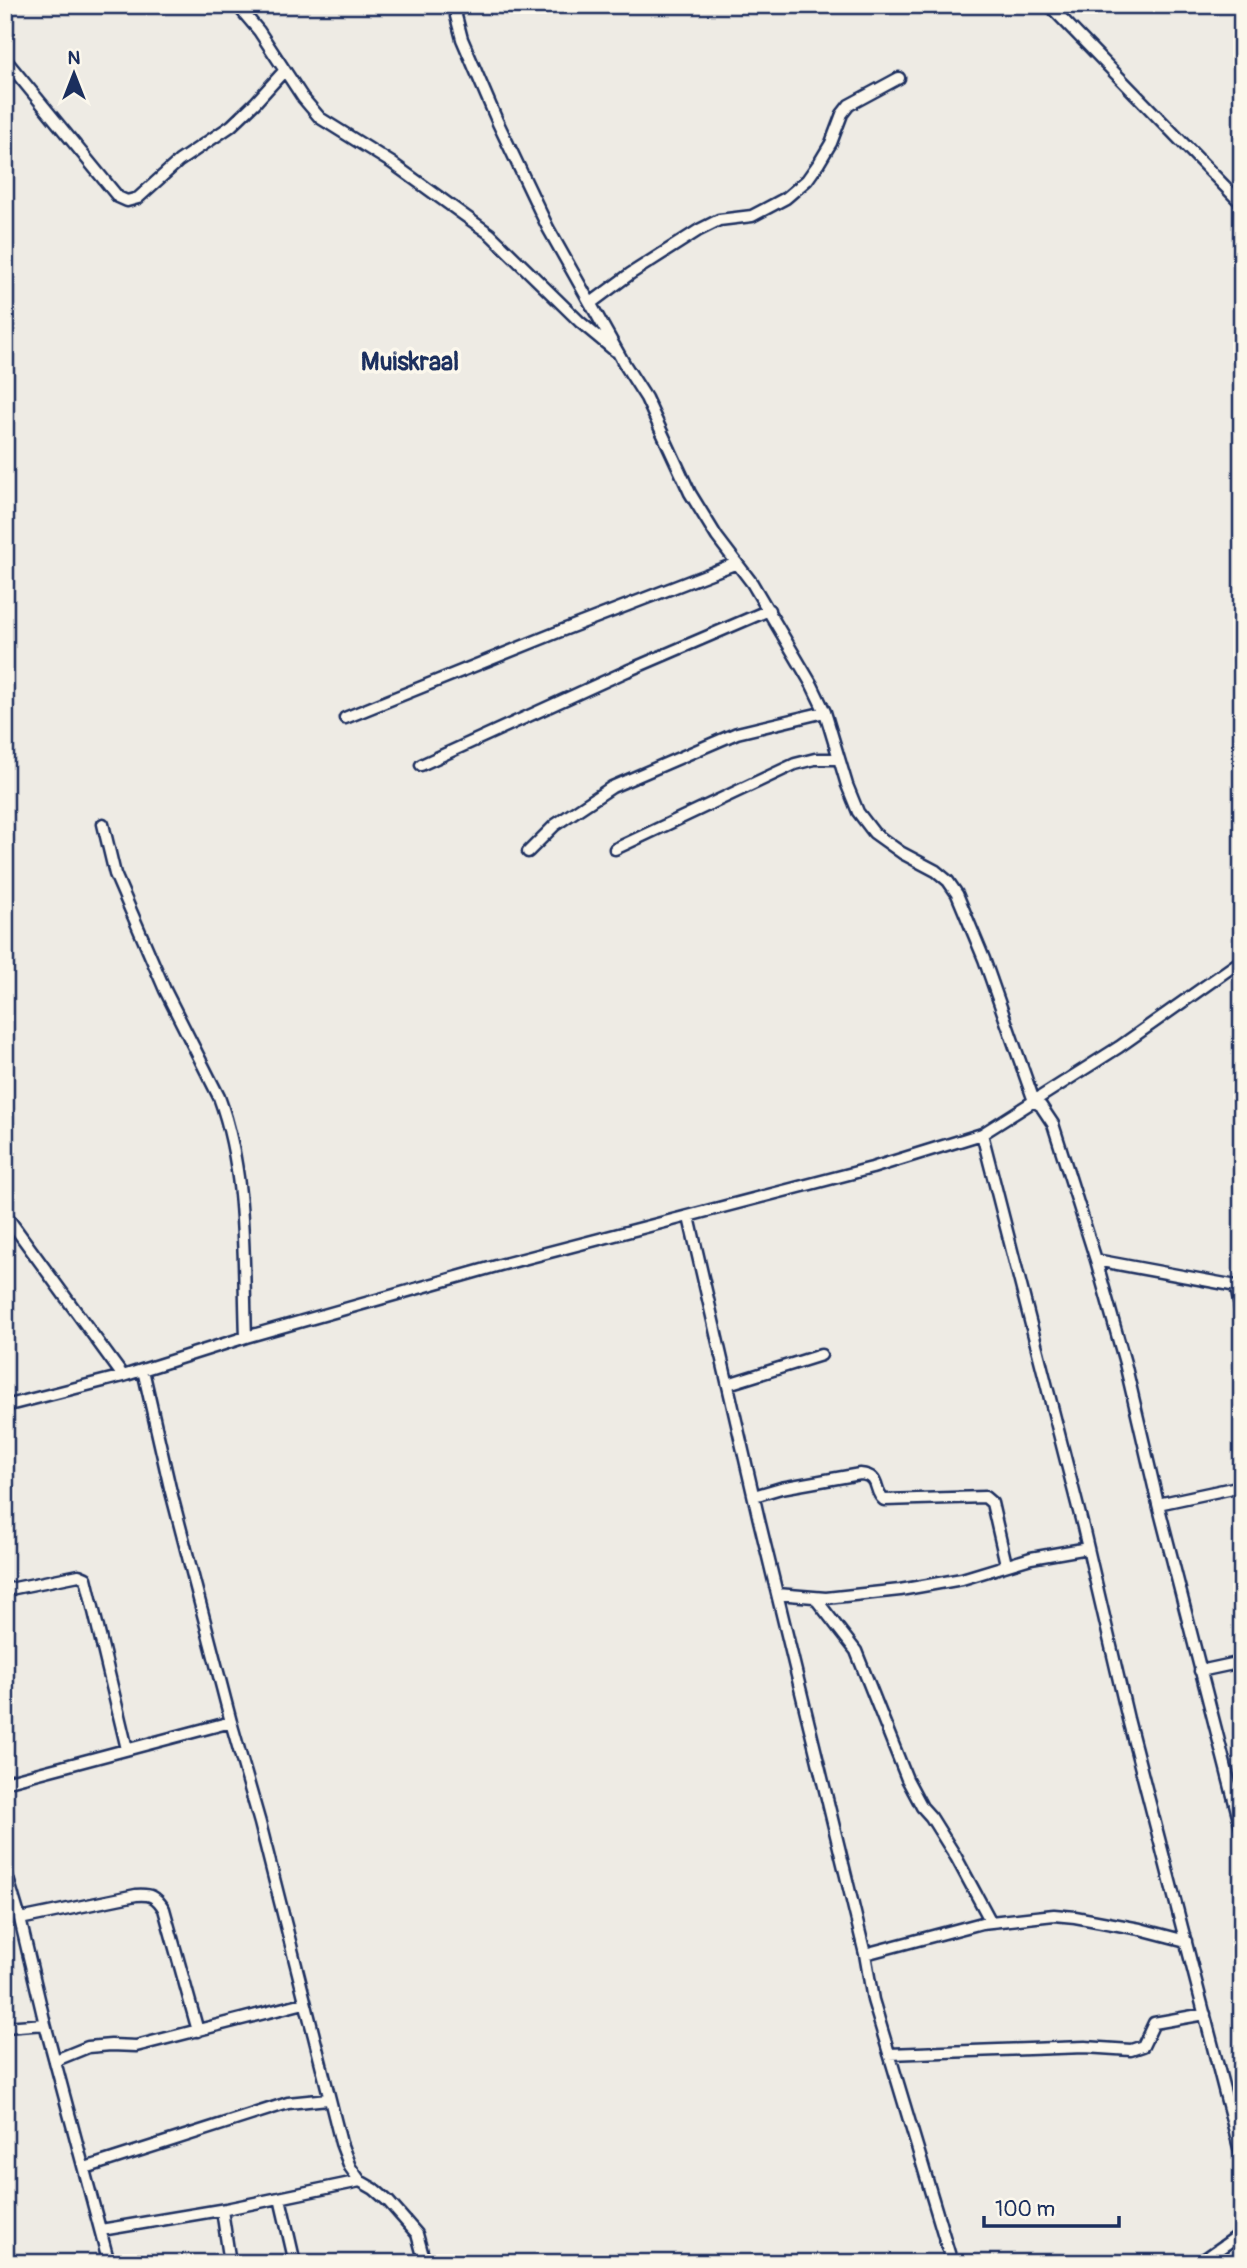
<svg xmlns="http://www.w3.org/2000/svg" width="1247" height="2268" viewBox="0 0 1247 2268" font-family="Pangolin,sans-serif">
<rect width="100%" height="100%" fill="#eeebe4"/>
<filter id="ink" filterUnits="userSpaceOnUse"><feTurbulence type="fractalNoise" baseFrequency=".0143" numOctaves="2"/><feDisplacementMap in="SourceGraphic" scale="14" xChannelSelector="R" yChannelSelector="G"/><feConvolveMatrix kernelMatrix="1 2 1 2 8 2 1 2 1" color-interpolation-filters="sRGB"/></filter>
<g filter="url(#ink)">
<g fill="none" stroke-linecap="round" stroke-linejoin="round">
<defs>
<path id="street" d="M237 5 259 31 303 98 320 118 392 163 490 234 580 322 615 351
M457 5 456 16 462 39 498 123 548 228 625 365 646 398 690 493 717 537 752 583 812 685 825 712 847 785 858 812 874 833 902 853 936 871 948 881 957 894 984 959 1034 1101 982 1134 1083 1527 1128 1719 1242 2159
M1049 5 1242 204
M5 59 118 197 127 201 138 198 179 161 231 126 255 103 284 71
M591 303 630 274 699 230 719 220 752 216 786 198 807 180 819 163 831 143 842 114 849 105 899 78
M345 718 558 632 737 563
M421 765 627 671 769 610
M103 824 115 874 165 990 219 1097C247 1173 243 1258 246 1337
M615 849 795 764 815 759H838
M528 852 555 825 612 787 737 733 825 712
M1242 960 1119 1047 1034 1101 1041 1106 1053 1124 1096 1260 1125 1363 1158 1504 1242 1831
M5 1214 123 1376
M689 1217 759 1520 865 1954 873 2000 952 2263
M1096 1260 1242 1287
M1236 1286 1242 1319
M143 1370 170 1488 231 1722 260 1823 341 2143 350 2167 360 2181 374 2189 389 2202 417 2234 425 2263
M728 1384 821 1355
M5 1406 123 1376 246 1337 500 1265 872 1168 982 1134
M754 1496 781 1488 860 1474C882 1476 872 1490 884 1500L985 1497 992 1503 1006 1564
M1158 1504 1242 1486
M5 1590 79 1575 86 1578 127 1749
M777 1594 826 1598 900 1590 962 1579 1031 1558 1088 1548
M815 1598 856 1651 907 1779 922 1807 931 1817 956 1857 991 1922
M1200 1671 1242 1662
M5 1782 231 1722
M5 1869 20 1919 45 2024 109 2263
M20 1919 136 1895C151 1894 156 1896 164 1909L198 2031
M865 1954 982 1923 1054 1915 1075 1917 1140 1929 1186 1941
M5 2027 45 2024
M889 2054 1085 2047 1131 2050 1143 2046 1154 2023 1205 2014
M56 2060 88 2047 111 2045 136 2046 304 2003
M85 2168 288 2103 328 2099
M280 2198 295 2263
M222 2210 230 2263
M101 2230 226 2209 360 2181
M1199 2263 1242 2233"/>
</defs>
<use href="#street" stroke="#1b2f5e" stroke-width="15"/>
<use href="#street" stroke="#fbf7ec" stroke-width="10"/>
</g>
</g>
<g text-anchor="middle" stroke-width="7" stroke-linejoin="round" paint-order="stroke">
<g font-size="26" font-weight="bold" fill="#1b2f5e" stroke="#fbf7ec">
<text x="410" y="370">Muiskraal</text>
</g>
</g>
<rect width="1247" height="2268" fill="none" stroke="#fbf7ec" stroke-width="28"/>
<rect x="14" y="14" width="1219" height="2240" fill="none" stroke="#1b2f5e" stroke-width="2.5" filter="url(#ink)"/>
<g transform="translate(74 74)" stroke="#fbf7ec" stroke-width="5" paint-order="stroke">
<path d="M0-5L12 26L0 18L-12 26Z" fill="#1b2f5e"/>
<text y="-10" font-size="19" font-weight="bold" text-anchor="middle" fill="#1b2f5e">N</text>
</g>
<path d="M984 2216v10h135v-10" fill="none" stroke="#1b2f5e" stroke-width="3.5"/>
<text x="995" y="2216" font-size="21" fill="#1b2f5e" stroke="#fbf7ec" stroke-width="5" paint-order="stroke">100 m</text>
</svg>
